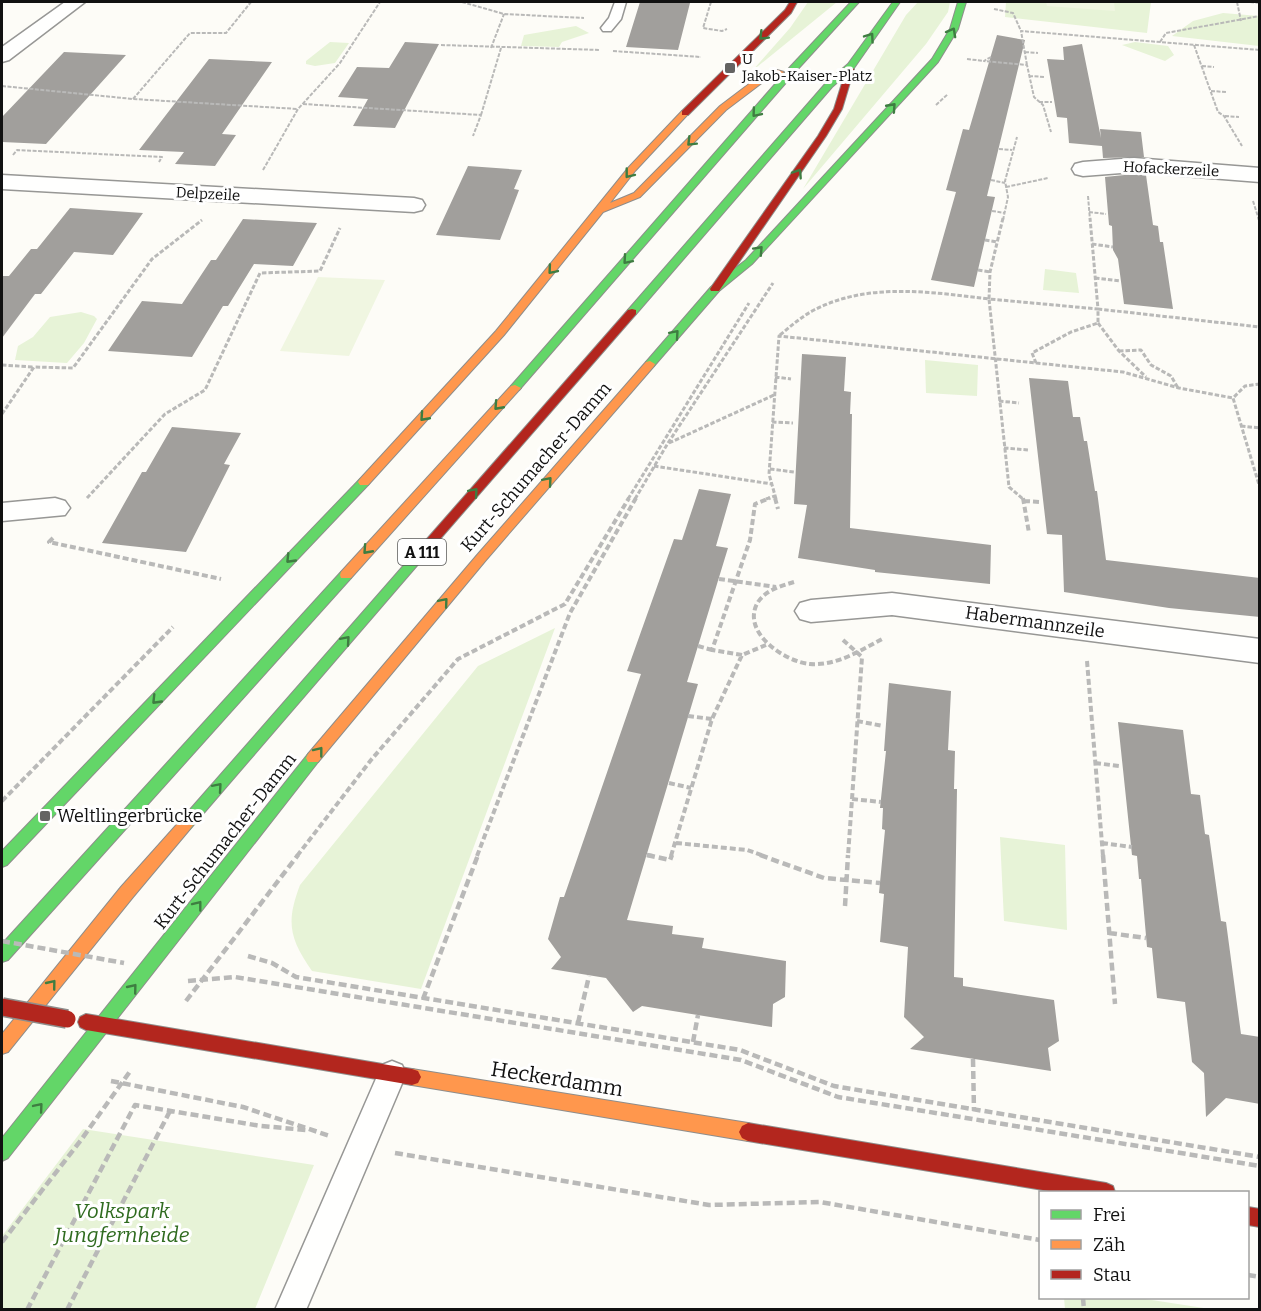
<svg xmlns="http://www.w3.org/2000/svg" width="1261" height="1311" viewBox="0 0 1261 1311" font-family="Bitter,serif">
<rect width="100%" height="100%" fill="#fdfcf7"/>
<path fill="#e7f3d7" d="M808 2H837L752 71 790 28Z
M918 2H950L948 12 926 44 803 189 906 15Z
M1006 2H1151L1147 33 1005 17Z
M1223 13 1259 16V46L1172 36 1193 21Z
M576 26 589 33 562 42 559 47 521 46 524 35Z
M330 42 349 43 335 63 315 66 306 64V61Z
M1135 42 1168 46 1174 55 1165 61 1122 45Z
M1045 269 1076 273 1079 293 1043 290Z
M81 312 94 316 97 319 84 343 67 363 15 360 18 346 33 337 50 317Z
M925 360 978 365 977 396 926 393Z
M555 628 421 989 312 971C289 938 286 922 300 885L478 666Z
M1000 837 1065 845 1067 930 1004 921Z
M83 1129 314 1165 255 1309H2V1236Z
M1064 1298H1139L1210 1309H1065Z"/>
<path fill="#f0f6e1" d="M1046 2H1114L1115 11 1047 6Z
M318 277 385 280 349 356 280 351Z"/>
<path fill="#a19f9c" d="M640 2 690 3 678 50 626 47Z
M997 35 1025 40 987 196 995 197 974 287 931 280 956 192 946 190 963 129 969 130Z
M405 42 439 44 395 128 353 126 368 99 338 97 357 67 389 68Z
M1082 44 1101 138 1100 129 1141 132 1144 157 1103 158 1102 146 1069 143 1067 118 1057 117 1047 59 1064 60 1063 47Z
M64 52 126 55 46 144 2 142V117Z
M209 59 272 62 222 134 236 135 215 166 175 164 184 152 139 150Z
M468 166 522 170 514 189 519 190 500 240 436 235Z
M1134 174 1146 175 1153 225 1158 226 1160 242H1163L1173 309 1124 304 1118 259 1113 250 1112 226 1109 225 1105 177Z
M70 208 143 213 113 255 74 252 41 294H35L2 338V276H9L31 249H37Z
M243 219 317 223 293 266 254 264 228 306H223L192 357 108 351 142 301 182 304 211 260H216Z
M802 354 846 357 844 391 851 392 850 414H852L850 528 991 545 990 584 875 572V570L798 558 807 505 794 504Z
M1029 378 1068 381 1073 417H1080L1084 441H1087L1095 491H1097L1106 560 1260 578V617L1169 608 1064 592 1062 535 1047 534Z
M172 427 241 433 224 464 230 465 186 552 102 543 142 472H146Z
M699 489 731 494 716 546 728 548 687 682 698 684 627 920 673 926 672 934 704 938 702 948 786 961 785 997 773 1004 772 1027 642 1006 633 1012 606 978 551 969 561 957 548 939 560 897H564L641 674 627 671 674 539 682 540Z
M889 683 951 691 948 750 955 751 954 789H957L954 977 963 978V986L1054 1000 1059 1041 1048 1048 1051 1071 910 1049 924 1037 904 1017 908 947 880 942 884 894 879 893 885 830 882 829 883 808H880L886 751H884Z
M1118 722 1183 730 1191 794 1200 795 1205 834 1209 835 1221 921 1226 922 1241 1034 1260 1037V1104L1226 1098 1206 1117 1204 1073 1192 1062 1185 1002 1157 998 1152 948 1147 947 1141 879H1139L1137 856 1132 855Z"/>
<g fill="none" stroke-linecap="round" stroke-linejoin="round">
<defs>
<path id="lane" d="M615 2H626L621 19 611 31H603L601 28 609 18Z
M392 1061 402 1065 406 1074 306 1310H275L382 1065Z"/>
<path id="street" d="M65 2H85L9 60 2 62V47Z
M1134 158 1260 168V182L1134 172 1083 176 1075 174 1072 169 1075 164 1083 162Z
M2 175 414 198 422 200 425 205 422 210 414 212 2 189Z
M55 498 65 501 70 508 65 515 2 521V503Z
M892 593 1260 639V663L892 615 811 622 800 619 795 611 800 603 811 600Z"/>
<path id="fast" d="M851 2H859L797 70 519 390H511V386L791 66Z
M893 2H900L854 68 832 87 636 314H628V310L826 83 848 64Z
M958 2H966L958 29 938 62 752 264 719 291 654 366H646V362L711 287 746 260 932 59 950 29Z
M364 478 368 479 370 482 368 485 7 865 2 867V851L360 479Z
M416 555 420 556 422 559 420 562 190 829 185 831 180 829 177 825 180 821 412 556Z
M346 571 351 572 352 575 351 578 8 960 2 962V944L341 572Z
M313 752 318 754 320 758 318 762 8 1158 2 1161V1138L308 754Z"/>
<path id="slow" d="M777 70 784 72 763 82 726 110 640 197 603 212 504 335 368 485H360L358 482 360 479 496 331 629 167 682 111 689 113 635 171 610 203 634 193 720 106 757 78Z
M650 361 655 364 654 366 486 560 318 762H308L306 758 308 754 478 554 646 362Z
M515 385 521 388 519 390 351 578H341L340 575 341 572 511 386Z
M185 819 190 821 193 825 190 829 133 897 8 1052 2 1054V1034L121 887 180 821Z
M412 1069 748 1123 754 1126 757 1132 754 1138 748 1141 412 1085 406 1083 403 1077 406 1071Z"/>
<path id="jam" d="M790 2H797L791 13 688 115H682V111L785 10Z
M847 67 854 69 842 109 826 136 719 291H711L710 289 818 136 834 109Z
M632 309 636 310V314L420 562H412L410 559 412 556 628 310Z
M86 1014 412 1069 418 1071 421 1077 418 1083 412 1085 86 1030 80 1027 78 1022 80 1017Z
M748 1123 1106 1183 1113 1186 1115 1192H1055L748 1141 742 1138 739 1132 742 1126Z
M1248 1207 1260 1209V1227L1248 1225Z"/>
</defs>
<use href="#lane" stroke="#979795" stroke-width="3"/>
<use href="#street" stroke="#979795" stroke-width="3"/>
<use href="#fast" stroke="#8e8d8b" stroke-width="2"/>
<use href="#slow" stroke="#8e8d8b" stroke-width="2"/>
<use href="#jam" stroke="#8e8d8b" stroke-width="2"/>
<path stroke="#b9b9b8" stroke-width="2" stroke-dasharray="4 1.5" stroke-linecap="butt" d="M462 2 504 14 584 18
M711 2 703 28 722 31 727 29
M1237 2 1241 21
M1250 2 1260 3
M994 9 1013 13 1021 31
M1160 42 1166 33 1260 16
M441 45 600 50
M1194 45 1218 112 1224 116 1242 146
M491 48 504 14
M613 51 701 57
M1025 52 1038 53
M991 57 984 61 1027 65 1034 97 1043 105 1051 132
M967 59 984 61
M1027 65 1021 31 1260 50
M1202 66 1214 67
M1029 76 1045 77
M2 86 133 99 298 109
M1211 91 1226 92
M133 99 190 33H226L251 2
M1039 102H1052
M303 104 481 115 473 136
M936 105 948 94
M481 115 501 48
M1225 116 1239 117
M999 149 1012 150
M13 155 17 150 162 157 159 162
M263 170 298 109 340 63 380 2
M991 180 1005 183
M1006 187 1048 178
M1088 196 1090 220
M1253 201 1259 220
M992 211 1005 213
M1089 212 1106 214
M1003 220 1008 197 1005 181 1017 137"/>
<path stroke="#b9b9b8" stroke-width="3" stroke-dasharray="4.5 2" stroke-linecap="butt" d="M1003 218 990 272 989 299 1098 309 1090 218
M1259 218 1260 223
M985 240 997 242
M1092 244 1113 247
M978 270 990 272
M1095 278 1120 281
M1098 323 1119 351 1146 377
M780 335C791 326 801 317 814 310 868 282 931 292 989 299L1009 487 1023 499
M1119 351 1141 350 1151 365 1171 376 1178 388
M1036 363 1123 372 1179 388 1233 398
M2 365 33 367
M775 377 791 379
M1260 384 1245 386 1233 398 1260 488
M999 401 1019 403
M2 414 34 367 73 368 152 259 202 220
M772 422 793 423
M1241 426 1260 428
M669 443 774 395
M1004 448 1029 450
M654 466 772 484
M770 469 794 472
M87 498 165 414 205 390 260 273 320 271 340 228
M628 499 749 303
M635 499 668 443 773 283
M766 499 775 496
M776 499 769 474 779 336 1036 363 1032 353 1071 332 1098 323V309L1260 327"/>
<path stroke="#b9b9b8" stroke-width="4" stroke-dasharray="6 3" stroke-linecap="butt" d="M775 498 778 509
M1023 498 1029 533
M1024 501 1041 502
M53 538 49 542 221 579
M719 579 776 587
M794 582C781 586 766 590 758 602 740 632 785 662 810 664 837 666 861 650 884 638
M843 640 862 657 848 856
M698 646 712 650
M742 655 712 650 750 540 755 504 770 498
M1087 661 1103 856
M688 716 712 719
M857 721 883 726
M1095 763 1119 766
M669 783 691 788
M852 799 881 802
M2 801 173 627
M676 843 747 850 764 856
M1102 843 1132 847
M647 855 653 856
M297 856 371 760 458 659 565 604 629 498
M477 856 570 613 636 498
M671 856 712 719 742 655 766 645"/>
<path stroke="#b9b9b8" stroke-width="4.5" stroke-dasharray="8 4" stroke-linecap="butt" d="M647 855 670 860 672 855
M760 855 824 878 880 883
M1103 855 1115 1004
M845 906 848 855
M1109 933 1146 938
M248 956 272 963 296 977 740 1050 834 1086 1260 1157
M188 981 235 977 741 1060 838 1097 1260 1166
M423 999 478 855
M186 1001 298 855
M578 1023 589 976
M693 1042 698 1015
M973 1059 974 1111
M111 1081 243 1107 330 1136
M395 1153 709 1205 820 1202 1040 1240
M2 1242 81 1140 131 1070
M1248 1275 1260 1277
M1083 1298 1084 1310
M27 1310 135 1105 261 1126 306 1130
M67 1310 170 1111"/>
<use href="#lane" fill="#fffffe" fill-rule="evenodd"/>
<use href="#street" fill="#fffffe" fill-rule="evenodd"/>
<use href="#fast" fill="#63d668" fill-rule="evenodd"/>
<use href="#slow" fill="#ff974d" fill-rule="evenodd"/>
<use href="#jam" fill="#b3261e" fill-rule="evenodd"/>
<defs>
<path id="jam-bridge" d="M2 1007 67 1019"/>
</defs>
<use href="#jam-bridge" stroke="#8e8d8b" stroke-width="20" stroke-linecap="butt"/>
<path stroke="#b9b9b8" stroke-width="4.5" stroke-dasharray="8 4" stroke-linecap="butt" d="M2 941 124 963"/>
<use href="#jam-bridge" stroke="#b3261e" stroke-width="17"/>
</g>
<defs><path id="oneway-chevron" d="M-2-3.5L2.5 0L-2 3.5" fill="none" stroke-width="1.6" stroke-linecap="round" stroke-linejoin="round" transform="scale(1.5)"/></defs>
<g stroke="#3e7d41">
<use href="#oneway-chevron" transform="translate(952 32) rotate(-61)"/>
<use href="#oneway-chevron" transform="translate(763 36) rotate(135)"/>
<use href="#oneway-chevron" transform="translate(870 37) rotate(-55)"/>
<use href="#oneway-chevron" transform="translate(892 107) rotate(-48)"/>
<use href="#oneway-chevron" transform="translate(756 113) rotate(130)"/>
<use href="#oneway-chevron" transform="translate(691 142) rotate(135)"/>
<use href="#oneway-chevron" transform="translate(798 173) rotate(-56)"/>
<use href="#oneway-chevron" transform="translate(629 174) rotate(128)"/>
<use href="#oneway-chevron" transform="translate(759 250) rotate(-47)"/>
<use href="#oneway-chevron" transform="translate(627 260) rotate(131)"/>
<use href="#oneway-chevron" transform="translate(552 270) rotate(130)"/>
<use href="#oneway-chevron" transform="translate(675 334) rotate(-49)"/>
<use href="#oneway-chevron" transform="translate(498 406) rotate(132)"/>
<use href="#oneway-chevron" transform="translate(424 417) rotate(132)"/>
<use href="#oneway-chevron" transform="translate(548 481) rotate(-49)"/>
<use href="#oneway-chevron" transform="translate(474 492) rotate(-49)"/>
<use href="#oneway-chevron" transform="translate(367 550) rotate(132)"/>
<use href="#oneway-chevron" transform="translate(290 559) rotate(134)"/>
<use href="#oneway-chevron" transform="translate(444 602) rotate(-50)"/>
<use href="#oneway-chevron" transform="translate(346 640) rotate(-49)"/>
<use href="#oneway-chevron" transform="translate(156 700) rotate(134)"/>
<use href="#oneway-chevron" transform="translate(319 751) rotate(-52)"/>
<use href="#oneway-chevron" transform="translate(218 787) rotate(-49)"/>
<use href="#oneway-chevron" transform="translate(198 905) rotate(-52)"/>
<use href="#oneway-chevron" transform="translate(52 984) rotate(-51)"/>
<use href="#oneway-chevron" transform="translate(133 988) rotate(-51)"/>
<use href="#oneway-chevron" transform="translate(39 1107) rotate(-50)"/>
</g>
<g fill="#646362" stroke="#fff" stroke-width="2">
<rect x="724" y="62" width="12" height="12" rx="3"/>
<rect x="39" y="810" width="12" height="12" rx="3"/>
</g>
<g text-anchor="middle" stroke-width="6" stroke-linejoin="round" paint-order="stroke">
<g font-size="15" fill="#111" stroke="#fff" text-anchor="start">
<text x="742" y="64">U<tspan x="742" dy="17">Jakob-Kaiser-Platz</tspan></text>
</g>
<g font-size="15" fill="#111" stroke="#fff">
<text transform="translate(1171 169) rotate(3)" y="5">Hofackerzeile</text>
<text transform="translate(208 194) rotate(3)" y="5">Delpzeile</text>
</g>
<rect fill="#fff" stroke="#585858" stroke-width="1.5" x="398" y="539" width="48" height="26" rx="4.5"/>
<g font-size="16" font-weight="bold" fill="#111">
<text x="422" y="558">A 111</text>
</g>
<g font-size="18" fill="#111" stroke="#fff">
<text transform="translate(536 467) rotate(-49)" y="6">Kurt-Schumacher-Damm</text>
<text transform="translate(1035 622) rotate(8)" y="6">Habermannzeile</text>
<text transform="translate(225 841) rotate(-52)" y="6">Kurt-Schumacher-Damm</text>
</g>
<g font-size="18" fill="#111" stroke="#fff" text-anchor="start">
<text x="57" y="822">Weltlingerbrücke</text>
</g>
<g font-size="21" fill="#111" stroke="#fff">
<text transform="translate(557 1079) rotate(9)" y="7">Heckerdamm</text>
</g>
<g font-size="21" font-style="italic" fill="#2f6b1f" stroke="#fff">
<text x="122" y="1218">Volkspark<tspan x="122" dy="24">Jungfernheide</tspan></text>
</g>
</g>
<rect width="1261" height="1311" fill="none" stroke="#111111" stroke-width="6"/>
<rect x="1039" y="1191" width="210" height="108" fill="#ffffff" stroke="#a0a0a0" stroke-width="1.5"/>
<rect x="1051" y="1210" width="30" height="9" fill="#63d668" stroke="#a0a0a0" stroke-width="1.5"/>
<text x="1093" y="1221" font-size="18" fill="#111111">Frei</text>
<rect x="1051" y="1240" width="30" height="9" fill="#ff974d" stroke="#a0a0a0" stroke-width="1.5"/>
<text x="1093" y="1251" font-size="18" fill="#111111">Zäh</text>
<rect x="1051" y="1270" width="30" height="9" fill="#b3261e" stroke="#a0a0a0" stroke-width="1.5"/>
<text x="1093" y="1281" font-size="18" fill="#111111">Stau</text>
</svg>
